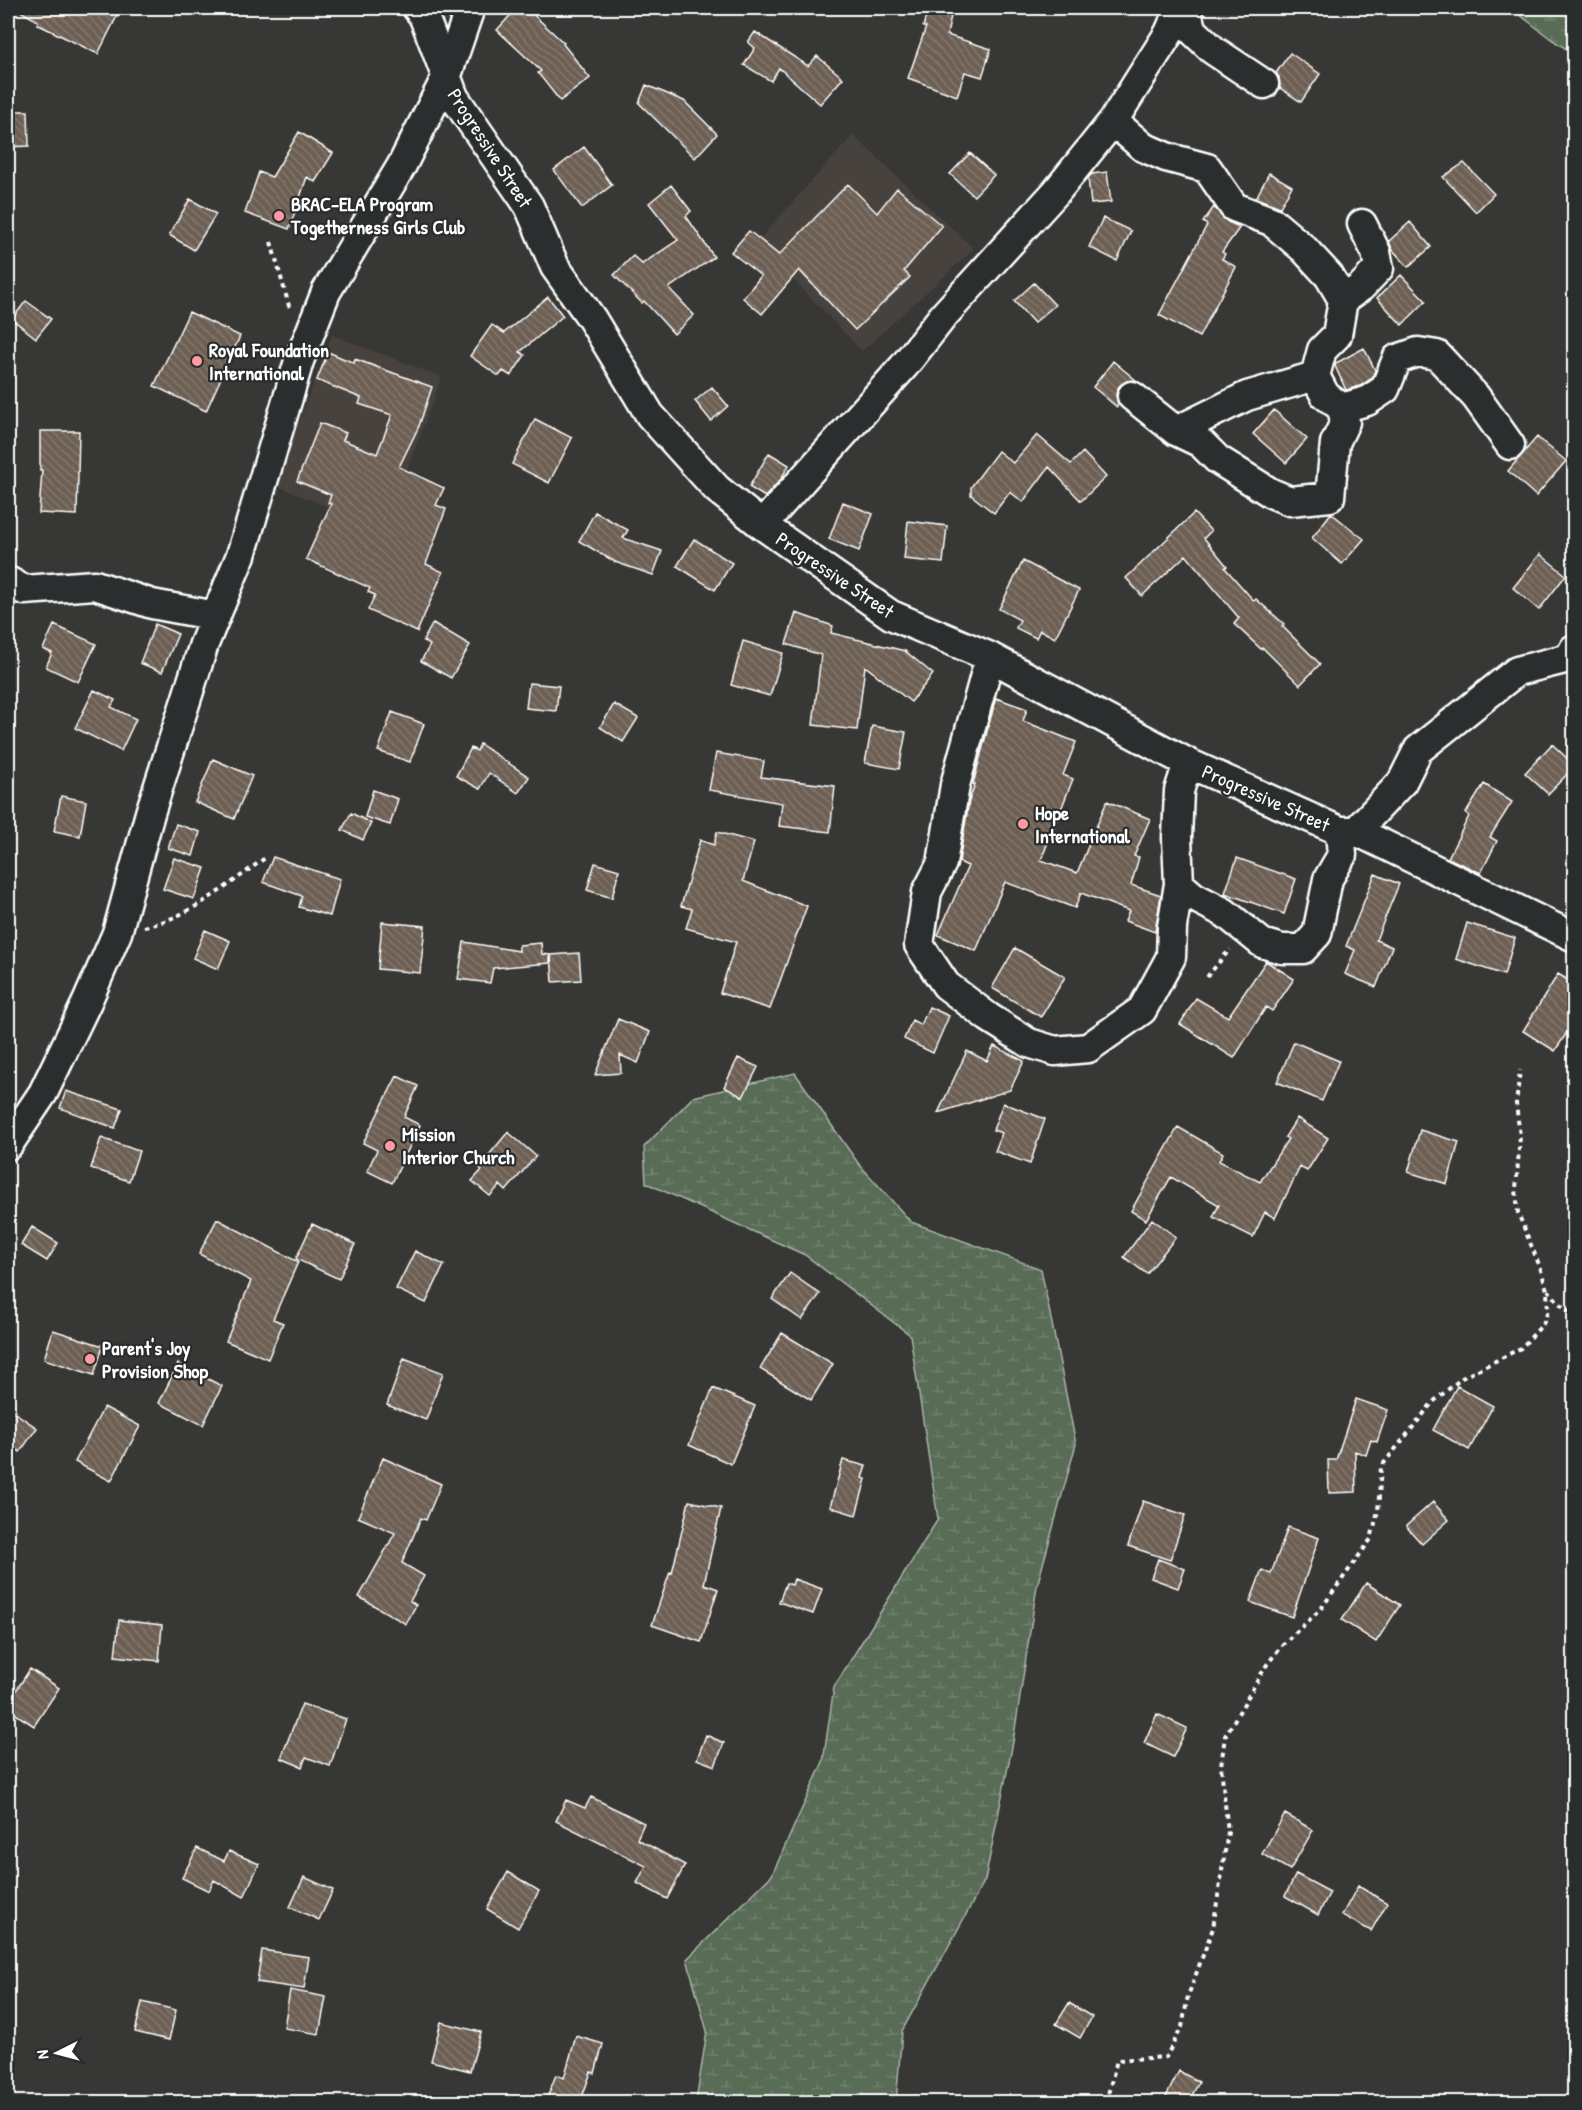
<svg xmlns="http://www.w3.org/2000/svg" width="1582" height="2110" viewBox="0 0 1582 2110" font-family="'Patrick Hand',sans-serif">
<defs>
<pattern id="wetland-marsh" width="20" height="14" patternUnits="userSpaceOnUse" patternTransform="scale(1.5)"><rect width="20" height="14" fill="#586c57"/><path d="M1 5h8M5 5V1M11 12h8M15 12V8" fill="none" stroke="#718270"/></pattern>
<pattern id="building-back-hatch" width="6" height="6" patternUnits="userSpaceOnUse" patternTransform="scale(1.5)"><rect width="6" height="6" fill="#6d5f53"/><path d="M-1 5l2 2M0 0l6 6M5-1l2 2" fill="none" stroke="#83776d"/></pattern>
</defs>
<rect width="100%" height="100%" fill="#373735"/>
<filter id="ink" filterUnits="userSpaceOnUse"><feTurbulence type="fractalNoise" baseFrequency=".0167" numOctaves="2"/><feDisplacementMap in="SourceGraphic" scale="12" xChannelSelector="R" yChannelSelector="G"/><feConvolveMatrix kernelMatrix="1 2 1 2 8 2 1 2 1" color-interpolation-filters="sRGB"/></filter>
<g filter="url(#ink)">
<path fill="#47433e" d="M853 135 974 249 862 351 757 242Z
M332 335 442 377 384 531 275 485Z"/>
<path fill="url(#wetland-marsh)" stroke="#acb6ab" stroke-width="1.5" d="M1511 8H1574V54L1551 39Z
M795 1073 858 1163 911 1222 1041 1269 1076 1444 1037 1586 1013 1742 985 1880 902 2031 896 2102H696L707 2031 687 1959 772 1875 823 1762 834 1687 938 1519 910 1335 805 1255 646 1183 644 1147 693 1097Z"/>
<path fill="url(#building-back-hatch)" stroke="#fff" stroke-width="1.5" d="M15 8H121L98 54 37 24 38 21Z
M517 8H526L564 43 563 44 590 78 560 101 538 73 541 71 497 30Z
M928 8 952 11 947 35 991 49 982 77 965 72 957 96 908 78 926 27H923Z
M755 32 808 66 817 56 843 78 820 104 779 68 771 81 744 65 755 48 748 42Z
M1290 53 1320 74 1301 102 1280 88 1279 77 1276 73Z
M646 85 684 101 717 134 695 158 639 103Z
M8 111H28L29 146 8 147Z
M299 132 333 153 315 182 307 177 289 229 245 213 259 172 272 177Z
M584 147 612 185 582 208 554 170Z
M970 153 994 175 974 196 950 174Z
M1464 163 1494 194 1476 212 1443 177Z
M1107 172 1111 202 1091 204 1088 178 1092 174Z
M1269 173 1292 186 1280 207 1256 198Z
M848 184 877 213 897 188 942 226 904 271 910 277 855 330 799 270 762 314 743 298 761 276 731 252 749 231 779 255Z
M671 185 691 211 686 216 714 257 669 288 694 315 674 334 644 301 642 303 614 275 633 256 642 264 678 240 649 203Z
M190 199 216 214 194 250 169 235Z
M1214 207 1228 222 1240 227 1222 252 1225 254 1222 259 1236 267 1199 337 1159 315 1207 225 1203 222Z
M1103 218 1131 231 1117 261 1089 247Z
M1410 222 1431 247 1408 267 1392 249 1389 241Z
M1401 275 1426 301 1402 325 1377 298Z
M1034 283 1055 305 1034 323 1014 301Z
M548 297 563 316 520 352 525 355 511 376 503 371 499 376 470 356 492 325 504 333Z
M26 301 51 319 36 338 12 319Z
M189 312 240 336 206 411 154 386Z
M1364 348 1375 370 1372 378 1360 386 1346 390 1335 366 1336 363Z
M328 352 354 363 355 359 432 387 419 426 399 467 444 488 436 505 446 509 426 564 443 572 417 632 368 610 375 595 368 592 370 588 306 559 331 504 328 503 331 495 297 481 320 423 346 433 343 440 377 454 392 415 359 404 361 398 317 380Z
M1113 361 1137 381H1127L1119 386 1116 394 1118 405 1117 407 1093 387Z
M712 387 728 406 711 421 695 401Z
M1274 410 1307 439 1286 463 1253 434Z
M535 419 572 438 549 483 512 464Z
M40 431H79L77 515 39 513 42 470H40Z
M1037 435 1071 464 1083 452 1106 477 1081 501 1049 467 1023 502 1010 492 994 513 971 495V487L998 451 1013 463Z
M1537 437 1566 461 1536 496 1508 471Z
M769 453 789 465 781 479 765 497 749 487Z
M843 502 873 514 859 551 829 539Z
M595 512 628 530 623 538 662 551 653 575 615 562 579 541Z
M1194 513 1211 531 1204 538 1227 566 1225 568 1254 601 1256 599 1284 624 1282 626 1320 664 1300 685 1263 648 1261 649 1234 624 1239 618 1186 555 1142 596 1126 578Z
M1331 513 1364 539 1342 564 1312 538Z
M908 521 947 526 943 563 904 559Z
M694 539 732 563 715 590 677 566Z
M1540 554 1566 575 1539 610 1513 588Z
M1023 561 1079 590 1055 638 1040 630 1036 638 1016 628 1020 620 999 609Z
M796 613 833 626 831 633 905 651 933 674 911 702 865 666 857 730 813 725 821 655 786 644Z
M433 623 470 645 451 678 421 661 430 645 423 641Z
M155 624 178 634 162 672 140 663Z
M54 625 96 644 78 682 46 667 52 653 43 649Z
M743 641 783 653 770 696 731 685Z
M529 683 559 686 556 711 526 708Z
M94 690 115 700 111 707 136 719 121 751 75 728Z
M996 698 1027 709 1023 721 1076 742 1063 775 1073 779 1041 860 1077 873 1107 801 1150 819 1134 856 1139 857 1131 885 1161 895 1155 932 1125 921 1129 911 1081 893 1075 908 1005 882 976 951 938 935 968 866 959 862 969 801 975 784H973Z
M614 704 638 718 623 742 600 727Z
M392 712 424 724 410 762 378 751Z
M872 726 906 732 899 769 865 763Z
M480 744 529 777 518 793 489 773 480 789 456 776 471 748 477 751Z
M1552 744 1575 766 1548 794 1525 773Z
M716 753 764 761 761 777 835 786 830 832 779 826 782 803 709 790Z
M213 759 252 776 234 819 195 802Z
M1484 784 1512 802 1490 837 1497 841 1481 873 1448 858 1469 816 1466 813Z
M373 790 398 799 390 825 365 817Z
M61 796 86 801 80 836 54 831Z
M351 813 371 823 363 840 342 830Z
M176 824 200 832 193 856 168 848Z
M717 832 754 842 743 881 807 906 770 1009 720 993 736 942 686 928 692 909 681 906 700 840 714 845Z
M273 857 340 879 330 916 299 907 302 896 263 882Z
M174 858 205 868 194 899 163 889Z
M1237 858 1296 879 1284 914 1225 893Z
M595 863 619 870 612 898 587 890Z
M1375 874 1399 884 1376 940 1392 947 1376 987 1345 974 1355 950 1346 946Z
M382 922 425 926 420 973 378 969Z
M1467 923 1515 938 1504 975 1456 959Z
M205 930 230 941 218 969 193 958Z
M464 942 519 951V945L541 943 542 954 550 955V963L493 968 490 983 458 979Z
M1015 948 1065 977 1041 1017 992 988Z
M579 953 581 980 553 982 551 955Z
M1266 961 1294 979 1272 1011 1266 1007 1234 1058 1180 1024 1196 998 1228 1017Z
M1558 974 1575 984V1020L1555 1051 1523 1031Z
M929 1007 949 1016 933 1053 904 1039 912 1020 921 1025Z
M618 1019 650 1032 638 1063 620 1055 621 1073 595 1075Z
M1294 1042 1339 1061 1322 1101 1277 1082Z
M994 1046 1024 1061 1010 1090 938 1113 967 1051 987 1061Z
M738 1058 758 1067 743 1097 724 1087Z
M397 1076 418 1086 404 1117 420 1125 392 1183 367 1171 377 1150 363 1143Z
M66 1091 122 1109 115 1128 60 1108Z
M1003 1103 1045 1119 1030 1164 995 1151 1002 1133 993 1130Z
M1297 1118 1328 1138 1307 1171 1300 1167 1275 1218 1265 1212 1253 1237 1213 1217 1219 1205 1171 1177 1146 1220 1131 1211 1178 1127 1223 1153 1219 1161 1260 1182 1288 1139 1285 1137Z
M1420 1130 1459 1142 1447 1184 1408 1172Z
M508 1132 536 1156 506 1191 500 1185 490 1196 472 1181 482 1170 479 1167Z
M101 1138 139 1151 129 1181 91 1168Z
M217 1219 298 1262 273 1319 283 1323 268 1359 226 1341 251 1281 199 1254Z
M1152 1219 1176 1237 1147 1274 1124 1257Z
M312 1224 355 1244 339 1279 296 1259Z
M32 1227 58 1243 47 1261 21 1245Z
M415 1251 444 1265 426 1303 396 1289Z
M790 1273 820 1294 802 1320 772 1299Z
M53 1330 103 1346 94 1375 44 1359Z
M782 1333 833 1364 811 1400 760 1369Z
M404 1358 443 1373 426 1420 387 1405Z
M178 1364 222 1386 203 1425 159 1403Z
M1457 1386 1493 1406 1469 1450 1433 1430Z
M713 1388 755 1406 731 1464 689 1445Z
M1356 1399 1388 1410 1377 1442 1371 1440 1366 1455 1355 1451 1356 1492 1329 1493 1328 1460H1336Z
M104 1407 140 1426 111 1481 75 1462Z
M8 1408 37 1428 20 1452 8 1443Z
M383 1458 441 1484 426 1520 421 1518 402 1563 424 1576 410 1601 416 1605 406 1624 359 1597 395 1533 358 1517Z
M843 1460 866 1466 862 1478 866 1479 856 1515 830 1507Z
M689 1501 721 1508 704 1584 718 1589 701 1642 652 1625 670 1572 672 1573Z
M1143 1501 1185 1515 1170 1560 1128 1546Z
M1433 1502 1449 1520 1422 1544 1406 1526Z
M1288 1527 1319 1538 1292 1617 1250 1602 1262 1570 1271 1574Z
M1158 1559 1185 1569 1178 1588 1151 1578Z
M794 1579 822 1589 813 1614 779 1602 786 1583 792 1585Z
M1366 1583 1400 1605 1376 1642 1342 1620Z
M119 1620 162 1625 159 1661 115 1656Z
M30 1669 59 1688 34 1726 8 1709V1703Z
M302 1704 346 1719 330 1766 306 1757 302 1767 281 1758Z
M1157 1714 1187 1728 1173 1757 1144 1743Z
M706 1735 724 1743 715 1766 697 1759Z
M591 1797 644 1823 637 1839 685 1865 667 1899 637 1883 646 1866 556 1821 566 1800 585 1808Z
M1285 1814 1313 1830 1290 1870 1262 1854Z
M197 1848 224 1861 229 1851 259 1864 244 1897 214 1880 209 1891 182 1878Z
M508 1872 539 1891 518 1928 487 1909Z
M1296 1874 1330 1892 1318 1915 1285 1896Z
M304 1877 333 1890 319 1920 290 1907Z
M1358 1886 1387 1903 1371 1931 1342 1915Z
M262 1950 309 1957 304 1989 257 1982Z
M290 1990 326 1997 319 2034 284 2028Z
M142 2002 176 2010 169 2040 135 2032Z
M1069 2003 1092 2017 1080 2038 1056 2024Z
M441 2022 481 2032 470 2071 431 2061Z
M576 2036 603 2044 595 2073 591 2072 580 2103H545L556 2075 564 2078Z
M1179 2071 1199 2082 1188 2103H1176L1166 2097Z"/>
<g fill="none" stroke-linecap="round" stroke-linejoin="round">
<defs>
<path id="street" d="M417 8 423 15 429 30 454 97 529 206 555 267 592 319 650 415 717 489 762 525 891 615 990 657 1188 763 1340 831H1356L1574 937
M1186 8 1191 29 1213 50 1264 84
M1113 121 1143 147 1166 157 1207 168 1234 207 1271 221 1304 249 1329 276 1343 300 1337 335 1322 350 1315 376 1325 395 1342 408 1345 422 1335 443 1330 497 1290 501 1271 493 1217 459 1201 443 1176 431 1132 396
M1343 300 1361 287 1379 268 1376 252 1362 224
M1342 408 1367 401 1385 389 1397 359 1418 352 1437 355 1476 397 1510 445
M1176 431 1247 396 1315 376
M762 525 904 366 944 315 1056 192 1113 121 1169 33 1180 8
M8 581 24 590 95 585 152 604 216 616
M990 657 955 785 942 863 927 892 919 945 946 985 988 1017 1029 1043 1055 1051 1088 1048 1142 1010 1171 957 1172 927 1179 884 1177 838 1179 791 1188 763
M1356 831 1402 782 1418 750 1517 671 1569 658 1574 649
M1179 884 1194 897 1225 913 1262 943 1282 949H1303L1317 934 1328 879 1342 855 1340 831
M8 1145 43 1093 87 1002 117 933 150 813 204 644 241 555 299 361 326 292 402 165 446 78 470 8"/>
</defs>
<use href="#street" stroke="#fff" stroke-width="33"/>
<path stroke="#fff" stroke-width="4" stroke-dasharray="4.5 4.5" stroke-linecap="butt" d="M271 242 289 306 292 310
M144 927C190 917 228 885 265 858
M1207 977 1230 949
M1548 1290 1561 1305 1574 1315
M1106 2102 1117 2060 1166 2057 1182 2027 1188 1996 1213 1928 1228 1832 1221 1766 1225 1736 1266 1666 1282 1645 1320 1610 1371 1539 1378 1511 1381 1467 1433 1402 1462 1378 1521 1348 1543 1324 1548 1311 1547 1290 1540 1267 1518 1213 1516 1189 1520 1136 1516 1104 1520 1070"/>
<use href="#street" stroke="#2a2d2e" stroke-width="28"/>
</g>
</g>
<g fill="#ff9aa2" stroke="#2a2d2e" stroke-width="2">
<circle cx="279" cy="216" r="6"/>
<circle cx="197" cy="361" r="6"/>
<circle cx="1023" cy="824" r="6"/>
<circle cx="390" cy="1146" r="6"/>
<circle cx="90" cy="1359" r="6"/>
</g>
<g text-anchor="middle" stroke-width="4.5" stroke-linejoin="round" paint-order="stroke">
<g font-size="20" fill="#fff" stroke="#2a2d2e">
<text transform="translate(490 148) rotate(57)" y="7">Progressive Street</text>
<text transform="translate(835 575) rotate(34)" y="7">Progressive Street</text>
<text transform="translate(1266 798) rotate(24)" y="7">Progressive Street</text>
</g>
<g font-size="20" font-weight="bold" fill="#fff" stroke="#2a2d2e" text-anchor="start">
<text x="291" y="211">BRAC-ELA Program<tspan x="291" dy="23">Togetherness Girls Club</tspan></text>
<text x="209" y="357">Royal Foundation<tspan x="209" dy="23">International</tspan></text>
<text x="1035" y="820">Hope<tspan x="1035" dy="23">International</tspan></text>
<text x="402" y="1141">Mission<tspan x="402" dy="23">Interior Church</tspan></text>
<text x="102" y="1355">Parent's Joy<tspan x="102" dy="23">Provision Shop</tspan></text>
</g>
</g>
<rect width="1582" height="2110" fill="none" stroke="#2a2d2e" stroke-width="30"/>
<rect x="15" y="15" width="1552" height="2080" fill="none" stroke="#fff" stroke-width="2" filter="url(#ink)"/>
<g transform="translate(57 2053) rotate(264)" stroke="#2a2d2e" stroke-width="4.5" paint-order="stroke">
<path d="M0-4.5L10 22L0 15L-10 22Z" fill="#ffffff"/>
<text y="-9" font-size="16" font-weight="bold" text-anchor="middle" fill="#ffffff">N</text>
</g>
</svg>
